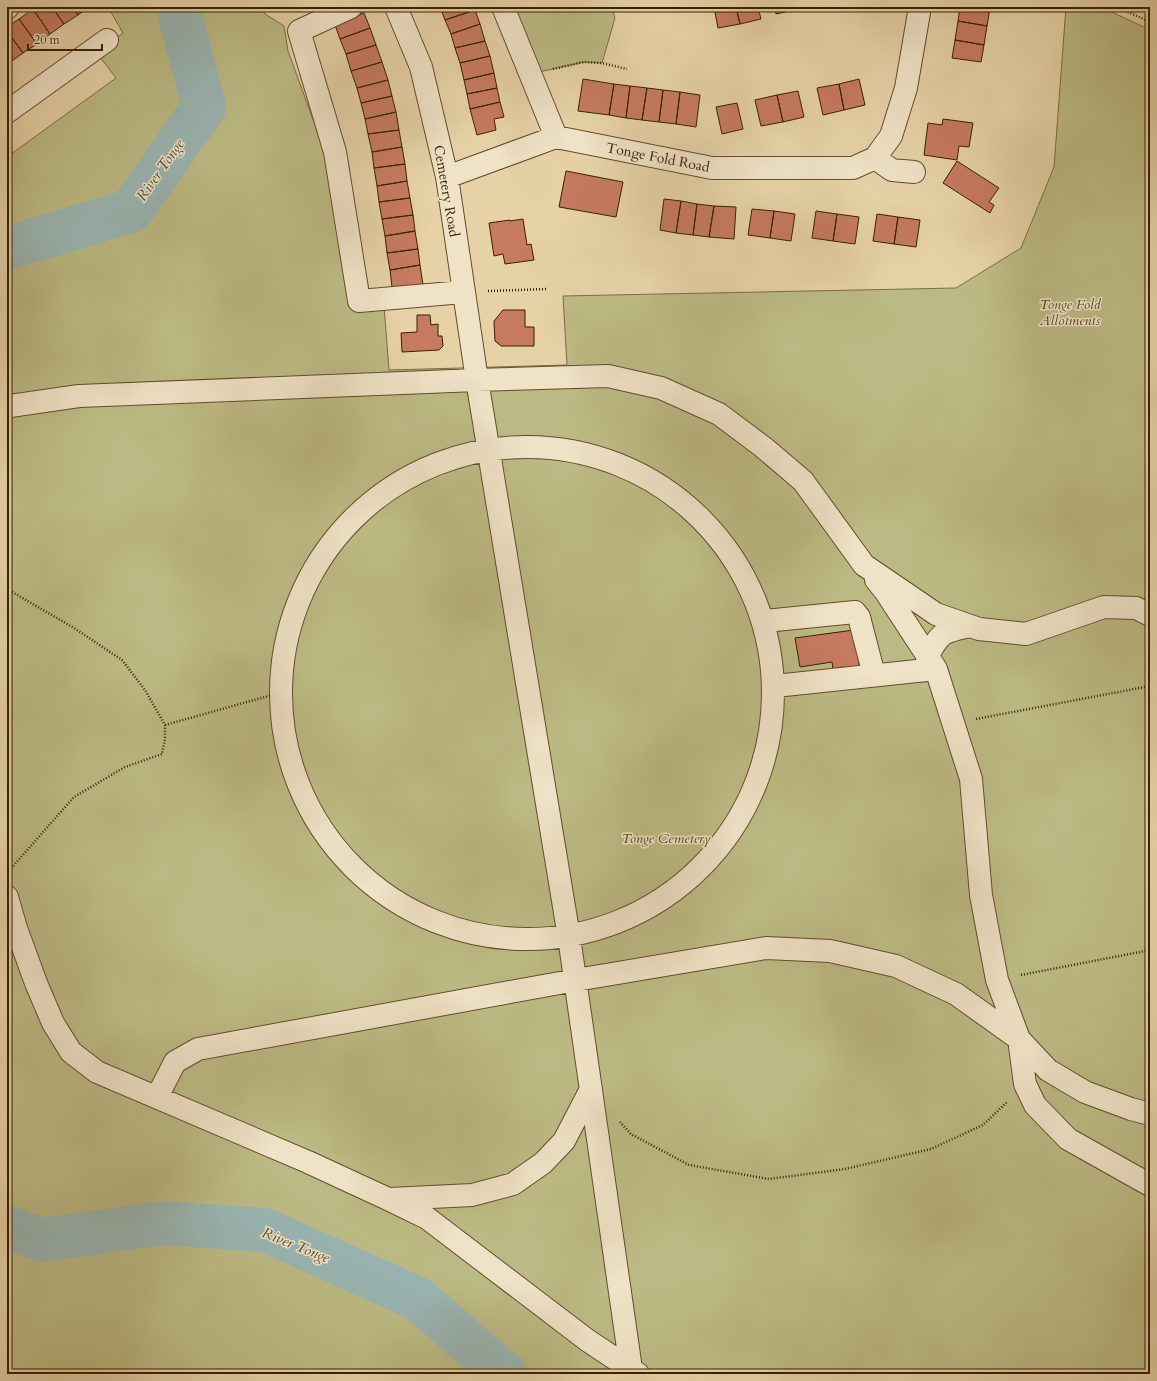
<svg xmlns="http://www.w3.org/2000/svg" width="1157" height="1381" viewBox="0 0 1157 1381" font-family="Cardo,serif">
<rect width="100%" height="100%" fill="#e7d2a8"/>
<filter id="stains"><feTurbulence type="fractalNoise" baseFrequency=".005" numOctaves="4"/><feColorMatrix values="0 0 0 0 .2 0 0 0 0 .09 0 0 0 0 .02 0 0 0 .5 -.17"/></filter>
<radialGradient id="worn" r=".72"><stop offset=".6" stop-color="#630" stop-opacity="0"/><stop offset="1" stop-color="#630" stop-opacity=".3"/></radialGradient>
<path fill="#bcba84" stroke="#7a6e42" d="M108 7H261L265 14 284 26 288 51 326 155 348 292 384 306 389 370 567 365 563 296 956 288 1021 248 1054 167 1066 7H1101L1150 30V1374H7V157L116 78 97 53 123 33Z
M513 7H612L615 18 602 63 584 62 539 72Z"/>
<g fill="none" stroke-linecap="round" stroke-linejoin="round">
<path stroke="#9ab5b2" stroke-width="44" d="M7 248 131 211 204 107 178 7
M7 1227 42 1240 163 1223 265 1230 418 1299 505 1374"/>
</g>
<path fill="#c67a61" stroke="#372100" d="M36 7H52L64 24 50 34 33 9Z
M52 7H73L78 15 64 24Z
M73 7H89L78 15Z
M440 7H474L475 10 445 20Z
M714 7H736L740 24 718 28Z
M736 7H758L761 19 740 24Z
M775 7H797L798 9 776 14Z
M960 7 990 8 987 26 958 21Z
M33 9 50 34 37 44 19 19Z
M475 10 480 24 451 34 445 20Z
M364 13 370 28 340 39 335 25Z
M19 19 37 44 23 53 7 31V27Z
M958 21 987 26 984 45 955 40Z
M480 24 485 41 455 48 451 34Z
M370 28 376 45 346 54 340 39Z
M7 31 23 53 9 63 7 60Z
M955 40 984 45 981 62 952 58Z
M485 41 490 56 460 63 455 48Z
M376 45 382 62 351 71 346 54Z
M490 56 494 73 464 80 460 63Z
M382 62 388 80 357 88 351 71Z
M494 73 497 88 467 94 464 80Z
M583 79 614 84 609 115 578 111Z
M859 79 865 105 844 110 839 84Z
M388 80 392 96 361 103 357 88Z
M614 84 630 86 626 118 609 115Z
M839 84 844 110 823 115 817 88Z
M630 86 647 88 642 120 626 118Z
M497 88 500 102 470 109 467 94Z
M647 88 663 90 659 122 642 120Z
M663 90 680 92 676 124 659 122Z
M798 91 804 117 783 122 777 95Z
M680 92 700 95 696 127 676 124Z
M777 95 783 122 761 126 755 100Z
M392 96 396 112 365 119 361 103Z
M500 102 504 117 494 119 496 130 477 135 470 109Z
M737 103 743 129 722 134 716 107Z
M396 112 399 130 368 134 365 119Z
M943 119 973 123 969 147 959 146 957 160 924 155 928 123 942 125Z
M399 130 402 147 372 152 368 134Z
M402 147 405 164 374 168 372 152Z
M957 161 999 188 989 202 994 205 990 213 943 183Z
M405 164 407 181 377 186 374 168Z
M566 171 623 182 616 217 559 207Z
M407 181 410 198 379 202 377 186Z
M410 198 413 215 382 219 379 202Z
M664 199 681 201 676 233 660 230Z
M681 201 697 204 693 235 676 233Z
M697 204 714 206 709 237 693 235Z
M714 206 736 207 734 239 709 237Z
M752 209 774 211 770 238 748 235Z
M774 211 795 214 791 241 770 238Z
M816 211 837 214 833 241 812 238Z
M837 214 859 217 855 244 833 241Z
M877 214 898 217 894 244 873 241Z
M413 215 415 231 385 236 382 219Z
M898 217 920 220 916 247 894 244Z
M523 219 527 245 531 244 534 260 505 264 503 254 494 256 489 223 510 220V221Z
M415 231 418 249 387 253 385 236Z
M418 249 420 265 390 270 387 253Z
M420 265 423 285 392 287 390 270Z
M503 310H525V327H534V346H501L495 341 494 321Z
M417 315H430L431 325 438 324V336H442L443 346 439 350 402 352 401 333 417 332Z
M854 630 860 669 843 672 842 667 833 669 832 662 800 667 795 638Z"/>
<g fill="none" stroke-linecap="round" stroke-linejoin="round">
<defs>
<path id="minor" d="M351 7 299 31 335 152 359 301 463 292
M396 7 421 67 447 177 477 380 569 937 631 1369
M503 7 556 137
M7 8 8 7
M7 112 107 40
M875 158 892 170 914 172
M447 177 556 137 712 168H853L875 158 891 136 906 88 920 7
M7 408 10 406 79 396 477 380 608 376 661 388 719 414 763 447 803 481 864 565 936 614 979 629 1026 634 1104 607 1136 608 1150 615
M281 693a246 246 0 1 1 492 0a246 246 0 1 1-492 0Z
M876 580 885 591 936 669 971 779 981 895 997 980 1019 1039 1025 1084 1035 1105 1068 1139 1150 1185
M765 621 855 612 859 617 874 675
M927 657C941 631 943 632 970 626
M775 686 936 669
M7 897 16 928 36 983 53 1023 71 1052 97 1072 308 1162 388 1199 427 1218 587 1340 638 1374
M157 1097 175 1062 198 1049 576 980 766 948 830 951 896 966 956 994 1019 1039 1048 1070 1085 1092 1131 1109 1150 1114
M390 1199 472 1195 513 1184 543 1163 564 1141 591 1089"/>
</defs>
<use href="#minor" stroke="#634d2a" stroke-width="24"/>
<path stroke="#372100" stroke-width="2.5" stroke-dasharray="1 2" stroke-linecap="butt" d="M1117 7 1150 22
M553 69 584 62 602 63 627 69
M488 291 547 289
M7 589 74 628 122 660 145 690 165 725V739L162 754 125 767 74 797 7 873
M976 719 1150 686
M165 725 279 693
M1021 975 1150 950
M620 1122 631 1134 689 1165 769 1179 845 1169 931 1149 983 1125 1007 1102"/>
<use href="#minor" stroke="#efe2c6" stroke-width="22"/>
</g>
<g text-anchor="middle" stroke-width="3" stroke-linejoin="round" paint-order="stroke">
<g font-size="14" fill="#372100" stroke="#efe2c6">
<text transform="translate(658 157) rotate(11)" y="5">Tonge Fold Road</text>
<text transform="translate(447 191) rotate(80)" y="5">Cemetery Road</text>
</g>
<g font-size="14" font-style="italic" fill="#584721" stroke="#efe2c6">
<text x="1070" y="309">Tonge Fold<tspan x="1070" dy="16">Allotments</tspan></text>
<text x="666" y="843">Tonge Cemetery</text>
</g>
<g font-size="15" font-style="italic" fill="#554d35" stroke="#efe2c6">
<text transform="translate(160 170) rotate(-55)" y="5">River Tonge</text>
<text transform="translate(296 1245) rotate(22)" y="5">River Tonge</text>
</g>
</g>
<rect width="1157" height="1381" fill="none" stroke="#e7d2a8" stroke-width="24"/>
<rect x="8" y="8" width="1141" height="1365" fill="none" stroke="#372100" stroke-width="2"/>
<rect x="12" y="12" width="1133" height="1357" fill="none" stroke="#372100"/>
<path d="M28 44v6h74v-6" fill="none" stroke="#372100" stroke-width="2"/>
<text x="34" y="44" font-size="12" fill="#372100" stroke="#efe2c6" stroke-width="3" paint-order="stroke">20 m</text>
<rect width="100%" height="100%" filter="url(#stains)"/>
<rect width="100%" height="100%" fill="url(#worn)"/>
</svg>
